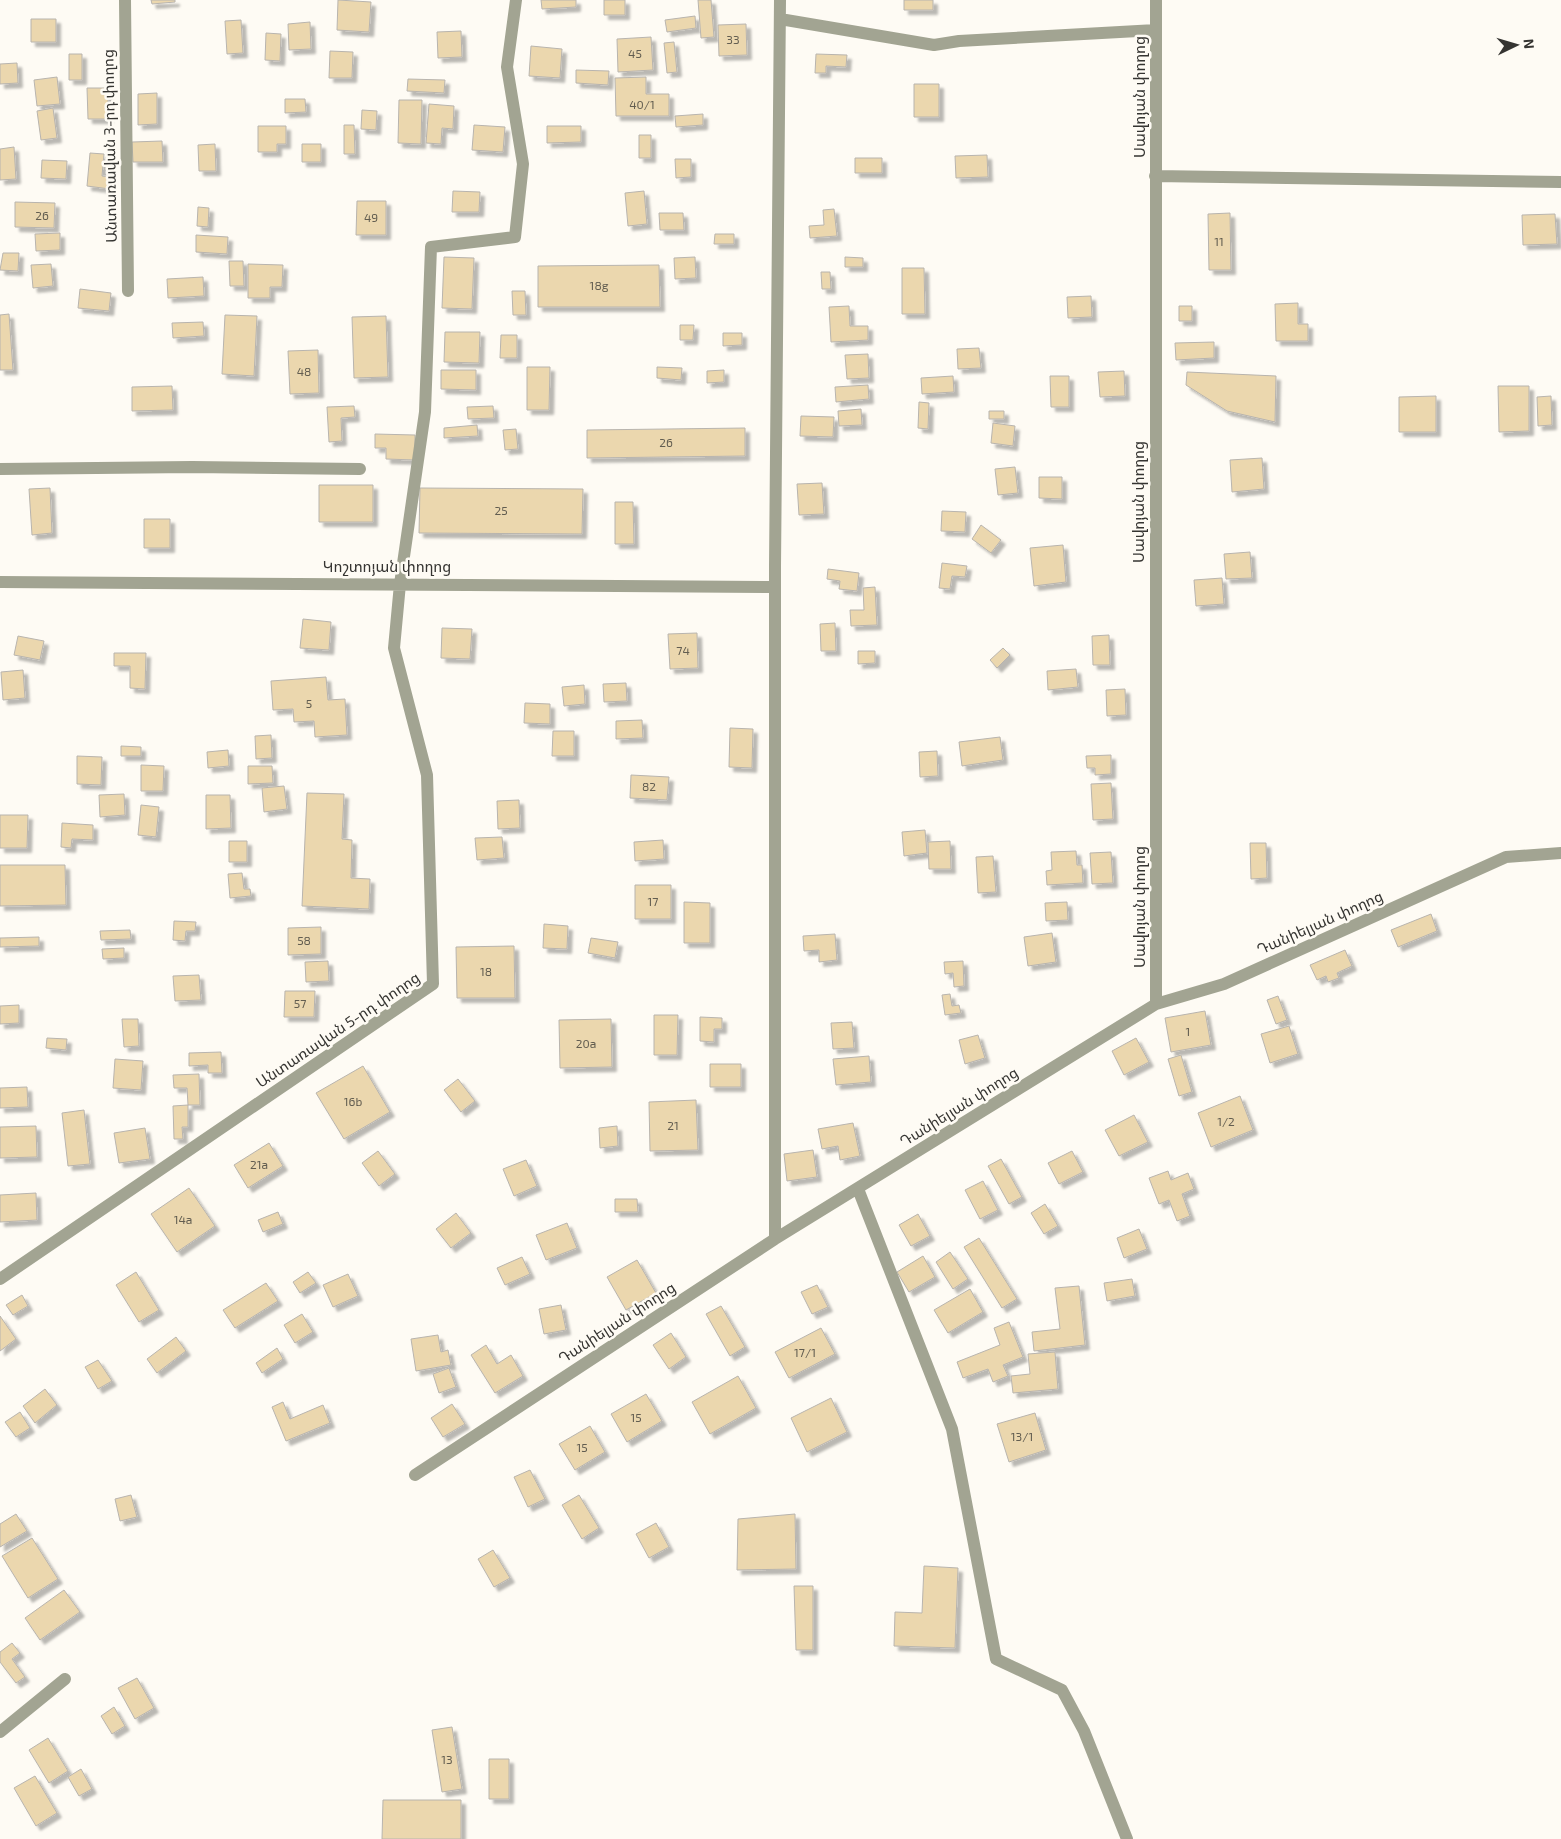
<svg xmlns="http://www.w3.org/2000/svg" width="1561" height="1839" viewBox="0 0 1561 1839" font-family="'Exo 2','Noto Sans Armenian',sans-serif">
<defs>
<filter id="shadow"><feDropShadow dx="4.5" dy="4.5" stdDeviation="1" flood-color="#0004"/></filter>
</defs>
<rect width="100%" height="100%" fill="#fefbf4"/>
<path fill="#ebd7ae" stroke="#b8b4ae" filter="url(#shadow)" d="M151 0H175V2L152 4Z
M338 0 371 2 369 32 337 30Z
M541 0H576V7L542 9Z
M604 0H625V15H604Z
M698 0H711L714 37 701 38Z
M904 0H933V10H904Z
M695 16 696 28 667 32 665 20Z
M31 19H56V42H31Z
M241 20 243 53 227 54 225 21Z
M310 22 311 49 289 50 288 24Z
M746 24 747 55 719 56 718 25Z
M461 31 462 57 438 58 437 32Z
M266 33 281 34 280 61 265 60Z
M651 37 653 70 618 72 617 39Z
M674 42 677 72 667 73 664 43Z
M531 46 562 49 560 78 529 76Z
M330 51 353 52 352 78H329Z
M69 54H82V80H69Z
M816 54 847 55 846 67 826 66V73H815Z
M17 63 18 83 0 84V64Z
M576 70 609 71 608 85 576 83Z
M57 77 60 104 37 106 34 80Z
M646 77V94H669V116H616L615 78Z
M408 79 445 80 444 93 407 91Z
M914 84H939V117H914Z
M87 88H108V119H88Z
M157 93V124L138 125V94Z
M285 99H305L306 112 285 113Z
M399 100H422L421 144 398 143Z
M429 104 454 106 453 129 442 128 441 144 426 143Z
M53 108 57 138 41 140 37 111Z
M362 110 377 111 376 130 361 129Z
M703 114V125L676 127 675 116Z
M344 125H354L355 154H344Z
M474 125 505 127 503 152 472 150Z
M258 126H286V144H277V152H258Z
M547 126H581V142L547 143Z
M639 135H651V158H639Z
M162 141 163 162H133L132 142Z
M215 144 216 171H199L198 145Z
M302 144H321V162H302Z
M14 147 16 179 0 180V149Z
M90 153 104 154 102 176 111 177 110 189 87 186Z
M987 155 988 177 956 178 955 156Z
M855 158H882V173H855Z
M675 159H691V177L676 178Z
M42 160 67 161 66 179 41 178Z
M453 191 480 192 479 212H452Z
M644 191 647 224 628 226 625 193Z
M357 201H386V235H356Z
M15 202 55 203 54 228 15 227Z
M198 207 209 208 208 227 197 226Z
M834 209 837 236 810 238 809 226 824 225 823 210Z
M659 213H683L684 230H660Z
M1230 213 1231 270H1209L1208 214Z
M1555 214 1557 244 1523 245 1522 215Z
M60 233V250L36 251 35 234Z
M715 234H734V244H714Z
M196 235 228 237 227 254 196 252Z
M3 253H19L18 271 0 270Z
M444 257 474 258 472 309 442 308Z
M695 257 696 278 675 279 674 258Z
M845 257 863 258V267H845Z
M229 261H243L244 286H230Z
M51 264 53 286 33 288 31 265Z
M248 264 283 265 282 287H270V298H248Z
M659 265 660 307H538V266Z
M902 268H924L925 314H902Z
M821 272H830L831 289H822Z
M203 277 204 296 168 298 167 279Z
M80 289 111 293 109 311 78 308Z
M512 291H525L526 315H513Z
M1091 296 1092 317 1068 318 1067 297Z
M1298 303V324H1308V341H1276L1275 304Z
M849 306 850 326H868V340L831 342 829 307Z
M1179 306H1192V321H1179Z
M9 314 13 370H0V315Z
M225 315 257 316 254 376 222 374Z
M386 316 388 377 354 378 352 317Z
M203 322 204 336 173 338 172 323Z
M680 325H694L693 340H680Z
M445 332H480L479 363 444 362Z
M723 333H742V345L723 346Z
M501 335H517V358H500Z
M1214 342V358L1176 360 1175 343Z
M979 348 981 368 958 369 957 349Z
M318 350 319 393 290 394 288 351Z
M868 354 869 378 847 379 845 355Z
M527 367H550L549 410H527Z
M657 367 682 368 681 380 657 378Z
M441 370H476V390L441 389Z
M724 370V382L707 383V371Z
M1124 371 1125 396 1100 397 1098 372Z
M1187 372 1276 376 1275 422 1227 411 1186 385Z
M953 376 954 392 922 394 921 378Z
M1050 376H1069V407H1051Z
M868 385 869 399 836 402 835 387Z
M172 386 173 410 132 411V387Z
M1498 386H1529V431L1499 432Z
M1436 396V432H1399V397Z
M1551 396 1552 425 1538 426 1537 397Z
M919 402 929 403 928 429 918 428Z
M354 406 355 417 341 418 342 441 329 442 327 407Z
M493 406 494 418 468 419 467 407Z
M861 409 862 425 839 426 838 411Z
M989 411H1004V419H989Z
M801 416 834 417 833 437 800 436Z
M993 423 1015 426 1013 446 991 443Z
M477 425 478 436 444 438V428Z
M745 428V456L587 458V430Z
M516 429 518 449 505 450 503 430Z
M375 434 415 435V460L386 459V448H375Z
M1262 458 1264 489 1232 492 1230 460Z
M1015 467 1018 493 998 495 995 469Z
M1039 477H1062V499L1039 498Z
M822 483 824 514 799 515 797 484Z
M319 485H373V522H319Z
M50 488 52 533 32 535 29 489Z
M420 488 583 489 582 534 419 533Z
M615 502H633L634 544H615Z
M942 511 966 512 965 532 941 531Z
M144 519H170V548H144Z
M981 525 1001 540 991 553 972 539Z
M1063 545 1066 582 1034 586 1030 548Z
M1250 552 1252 578 1226 579 1224 554Z
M942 563 967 566 965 577 952 576 950 589 939 588Z
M828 569 859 573 857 591 839 589 840 581 827 579Z
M1222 578 1224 604 1196 606 1194 580Z
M875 587 877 625 851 626 850 610H864L863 588Z
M303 619 331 622 329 650 300 648Z
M835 623 836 651H821L820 624Z
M442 628 472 629 470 659 441 658Z
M697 633 698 668 670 669 668 634Z
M1109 635 1110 665H1093L1092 636Z
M18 636 44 641 40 660 14 655Z
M1003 648 1010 655 997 668 990 660Z
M858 651H875V663L858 664Z
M114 653H146L145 689 130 688V666H114Z
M1076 669 1078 687 1048 690 1047 671Z
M23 670 25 698 3 700 1 672Z
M326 677 328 700 345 699 347 735 315 737 314 721 294 722 293 709 273 710 271 681Z
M626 683 627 701 604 702 603 684Z
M584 685 585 704 564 706 562 687Z
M1125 689 1126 715 1107 716 1106 690Z
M525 703 550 704V724L524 723Z
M642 720 643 738 616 739V721Z
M730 728 753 729 752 768 729 767Z
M553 731H574V756H552Z
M271 735 272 758 256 759 255 736Z
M1000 737 1003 760 962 766 959 742Z
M121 746 141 747V756H121Z
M228 750 229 766 208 768 207 752Z
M937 751 938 776 920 777 919 752Z
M1111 755V774L1095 775V768H1087L1086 756Z
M77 756 102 757 101 785 77 784Z
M141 765 164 766 163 791H141Z
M248 766H272L273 783 248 784Z
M631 775 669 777 667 800 630 798Z
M1111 783 1113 819 1093 820 1091 784Z
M284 786 287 809 264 812 262 788Z
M307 793 344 794 342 839 352 840 351 878 370 879 369 909 302 906Z
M124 794 125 815 100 817 99 795Z
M206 795H230L231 828 206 829Z
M519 800 520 828 498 829 497 801Z
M141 805 159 807 156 837 138 835Z
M0 815H28L27 848H0Z
M62 823 93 825V840L72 839 71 848 61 847Z
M925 830 927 853 904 856 902 832Z
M502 837 504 858 477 860 475 838Z
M663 840 664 859 635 861 634 842Z
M229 841H247V862H229Z
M950 841 951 869H929L928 842Z
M1250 843H1266L1267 878 1251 879Z
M1076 851 1077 865H1082L1083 883 1047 885 1046 871 1052 870 1051 852Z
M1111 852 1113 883 1092 884 1090 853Z
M993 856 996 892 978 893 976 857Z
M0 865H65L66 905 0 906Z
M242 873 244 889H250L251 896 230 898 228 874Z
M635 885H671V919H635Z
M684 902 710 903V943H684Z
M1067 902 1068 920 1046 921 1045 903Z
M1431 914 1437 931 1398 947 1391 930Z
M174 921 196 922 195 931H186L185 941 173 940Z
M544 924 568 926 567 949 543 948Z
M321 927V954L288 955V928Z
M130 930 131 939 101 940 100 931Z
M1052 933 1056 962 1028 966 1024 937Z
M835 934 837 960 819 962V950L804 951 803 936Z
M39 937V946L0 947V938Z
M591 938 618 942 615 958 588 953Z
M514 946 515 998H457L456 947Z
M124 948V958L103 959 102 949Z
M1345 950 1352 966 1337 973 1339 978 1328 982 1326 976 1317 980 1310 965Z
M328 961 329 981 306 982 305 962Z
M963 961 964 986 954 987 953 973 945 974 944 962Z
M199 975 201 1000 175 1001 173 976Z
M285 991H315L314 1017H284Z
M950 994 952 1006 959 1005 961 1013 945 1015 942 995Z
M1278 996 1287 1020 1276 1024 1267 1000Z
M19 1005V1023L0 1024V1006Z
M1205 1011 1211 1045 1171 1052 1165 1018Z
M654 1015H678L677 1055H654Z
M700 1017 722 1018V1029H714V1042L700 1041Z
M122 1019H138L139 1046 124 1047Z
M611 1019 612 1067 560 1068 559 1020Z
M852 1022 854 1048 833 1049 831 1023Z
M1289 1026 1298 1054 1270 1063 1261 1034Z
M978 1035 985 1058 965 1064 959 1040Z
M47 1038 67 1039 66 1050 46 1048Z
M1136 1038 1149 1062 1124 1075 1112 1051Z
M221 1052 222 1073H208V1065L189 1066V1053Z
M1181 1055 1192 1092 1179 1096 1168 1059Z
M869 1056 871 1082 836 1085 833 1059Z
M115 1059 143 1061 141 1090 113 1088Z
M710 1064H741V1087H710Z
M363 1066 390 1112 344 1139 316 1093Z
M199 1074 200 1105H188L187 1088H174L173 1075Z
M458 1079 475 1101 461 1112 444 1090Z
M27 1087 28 1107 0 1108V1088Z
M1240 1096 1253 1130 1211 1147 1198 1113Z
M696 1100 698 1150 650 1151 649 1102Z
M188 1105V1127H182L183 1139H174L173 1106Z
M84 1110 90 1164 68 1166 62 1113Z
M1134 1115 1148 1142 1119 1156 1105 1130Z
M853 1123 860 1156 840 1160 838 1146 822 1149 818 1129Z
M36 1126 37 1157 0 1158V1127Z
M617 1126 618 1146 600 1148 599 1128Z
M145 1128 150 1159 119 1163 114 1133Z
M269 1143 283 1166 248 1188 234 1165Z
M813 1150 817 1177 787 1181 784 1154Z
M378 1151 395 1174 379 1186 362 1163Z
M1072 1151 1083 1172 1059 1184 1048 1163Z
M1001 1159 1022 1197 1009 1204 988 1166Z
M526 1160 537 1186 514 1196 503 1169Z
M1168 1171 1171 1180 1188 1173 1194 1189 1182 1194 1190 1216 1177 1221 1169 1200 1159 1204 1149 1178Z
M983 1181 998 1210 980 1219 965 1190Z
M189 1188 215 1226 177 1252 151 1214Z
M36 1193 37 1220 0 1222V1195Z
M615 1199H637L638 1212H615Z
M1045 1204 1058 1226 1044 1234 1031 1213Z
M278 1212 283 1224 263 1232 258 1220Z
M456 1213 471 1233 451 1248 436 1229Z
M918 1214 930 1236 911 1246 899 1225Z
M567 1223 577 1248 546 1260 536 1235Z
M1139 1229 1147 1249 1124 1258 1117 1238Z
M979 1238 1017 1299 1002 1308 964 1247Z
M950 1252 968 1279 953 1289 936 1262Z
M923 1256 935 1277 909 1292 897 1272Z
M522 1257 530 1274 505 1285 497 1268Z
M637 1260 656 1293 626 1310 607 1277Z
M136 1272 159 1310 139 1322 116 1285Z
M308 1272 316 1283 300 1293 293 1282Z
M348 1274 358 1296 333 1307 323 1285Z
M1132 1279 1135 1296 1107 1301 1104 1283Z
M266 1283 278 1301 235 1328 223 1310Z
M817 1285 828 1307 812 1314 801 1292Z
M1079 1286 1085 1345 1034 1351 1032 1332 1060 1329 1055 1288Z
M970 1289 983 1312 948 1333 934 1310Z
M22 1295 28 1306 13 1315 6 1305Z
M561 1305 566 1330 544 1334 539 1309Z
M721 1306 745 1347 730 1356 706 1314Z
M302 1314 313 1332 295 1343 284 1325Z
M0 1316 16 1339 0 1351Z
M1009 1322 1023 1357 1003 1365 1008 1376 993 1382 988 1369 963 1378 957 1362 1000 1345 994 1328Z
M821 1328 835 1354 789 1378 775 1352Z
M671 1333 686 1357 669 1369 653 1345Z
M438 1335 441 1352 448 1350 451 1365 416 1371 411 1339Z
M176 1337 186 1351 157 1373 147 1359Z
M486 1345 497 1364 511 1355 523 1376 495 1393 471 1355Z
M277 1348 283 1359 262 1373 256 1363Z
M1055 1352 1058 1389 1013 1393 1011 1376 1030 1374 1028 1354Z
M98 1360 112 1381 98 1389 85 1367Z
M449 1368 456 1387 439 1393 433 1374Z
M738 1376 756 1408 710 1434 692 1402Z
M45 1389 57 1405 35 1423 23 1406Z
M646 1394 662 1421 627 1442 611 1414Z
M831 1398 847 1432 807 1452 791 1418Z
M283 1402 290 1419 323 1405 330 1423 286 1441 272 1407Z
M452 1404 465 1424 443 1437 431 1418Z
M20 1412 30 1428 16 1437 5 1422Z
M1035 1413 1046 1450 1009 1462 997 1424Z
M590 1426 605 1452 575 1470 559 1444Z
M530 1470 545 1499 528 1507 514 1477Z
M131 1495 137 1517 120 1521 115 1499Z
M579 1495 599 1528 582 1539 562 1505Z
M16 1514 27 1531 0 1547V1524Z
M795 1514 796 1569 737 1570 738 1519Z
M656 1523 669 1547 649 1558 636 1534Z
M32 1538 58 1579 28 1598 2 1556Z
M493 1550 510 1578 494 1587 478 1559Z
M924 1566 958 1568 955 1648 894 1646 895 1612 922 1613Z
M794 1586H813V1650H796Z
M64 1590 80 1612 40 1640 25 1618Z
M12 1643 20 1653 12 1659 25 1677 16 1683 0 1662V1652Z
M137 1678 154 1708 135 1719 118 1688Z
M114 1707 125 1726 112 1734 101 1716Z
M452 1727 462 1789 442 1792 432 1730Z
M48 1738 68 1771 49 1783 29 1750Z
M489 1759H509V1799H489Z
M81 1769 92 1789 79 1796 68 1777Z
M35 1776 57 1813 36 1826 14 1788Z
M383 1800H461V1839H382Z"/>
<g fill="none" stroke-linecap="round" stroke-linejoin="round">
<path stroke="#a2a492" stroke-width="12" d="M125 0 128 291
M1156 0V1004
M780 19 934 45 959 41 1156 30
M1155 176 1561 182
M0 469 192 467 360 469
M0 582 775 587
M858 1189 952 1429 996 1659 1062 1690 1084 1731 1127 1839
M775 1239V567L780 0
M0 1279 433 984 427 775 394 648 400 584 425 412 431 247 515 237 523 164 507 67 516 0
M415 1475 775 1239 1156 1004 1224 984 1506 857 1561 853
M0 1732 65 1679"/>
</g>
<g text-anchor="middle" stroke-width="5" stroke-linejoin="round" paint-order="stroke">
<g font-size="12" fill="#625d50">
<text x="733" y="44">33</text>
<text x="635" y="58">45</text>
<text x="642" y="109">40/1</text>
<text x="42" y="220">26</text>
<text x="371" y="222">49</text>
<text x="1219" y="246">11</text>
<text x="599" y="290">18g</text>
<text x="304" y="376">48</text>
<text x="666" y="447">26</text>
<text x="501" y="515">25</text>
<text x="683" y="655">74</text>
<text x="309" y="708">5</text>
<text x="649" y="791">82</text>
<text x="653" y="906">17</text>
<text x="304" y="945">58</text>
<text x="486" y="976">18</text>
<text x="300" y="1008">57</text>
<text x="1188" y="1036">1</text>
<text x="586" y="1048">20a</text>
<text x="353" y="1106">16b</text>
<text x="1226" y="1126">1/2</text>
<text x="673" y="1130">21</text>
<text x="259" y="1169">21a</text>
<text x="183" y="1224">14a</text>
<text x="805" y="1357">17/1</text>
<text x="636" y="1422">15</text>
<text x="1022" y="1441">13/1</text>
<text x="582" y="1452">15</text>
<text x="447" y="1764">13</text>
</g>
<g font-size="15" fill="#353431" stroke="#fefbf4">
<text transform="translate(1140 97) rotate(-90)" y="5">Սավոյան փողոց</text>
<text transform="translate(110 146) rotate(-91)" y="5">Անտառավան 3-րդ փողոց</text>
<text transform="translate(1139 502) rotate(-90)" y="5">Սավոյան փողոց</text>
<text x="387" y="572">Կոշտոյան փողոց</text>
<text transform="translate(1140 907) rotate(-90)" y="5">Սավոյան փողոց</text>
<text transform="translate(1320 923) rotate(-24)" y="5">Դանիելյան փողոց</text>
<text transform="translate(338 1030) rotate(-34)" y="5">Անտառավան 5-րդ փողոց</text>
<text transform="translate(959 1107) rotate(-32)" y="5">Դանիելյան փողոց</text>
<text transform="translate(617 1323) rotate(-33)" y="5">Դանիելյան փողոց</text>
</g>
</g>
<g transform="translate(1516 45) rotate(85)" stroke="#fefbf4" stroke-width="4" paint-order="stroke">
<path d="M0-4L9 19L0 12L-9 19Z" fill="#353431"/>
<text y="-8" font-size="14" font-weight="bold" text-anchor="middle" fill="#353431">N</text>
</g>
</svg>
